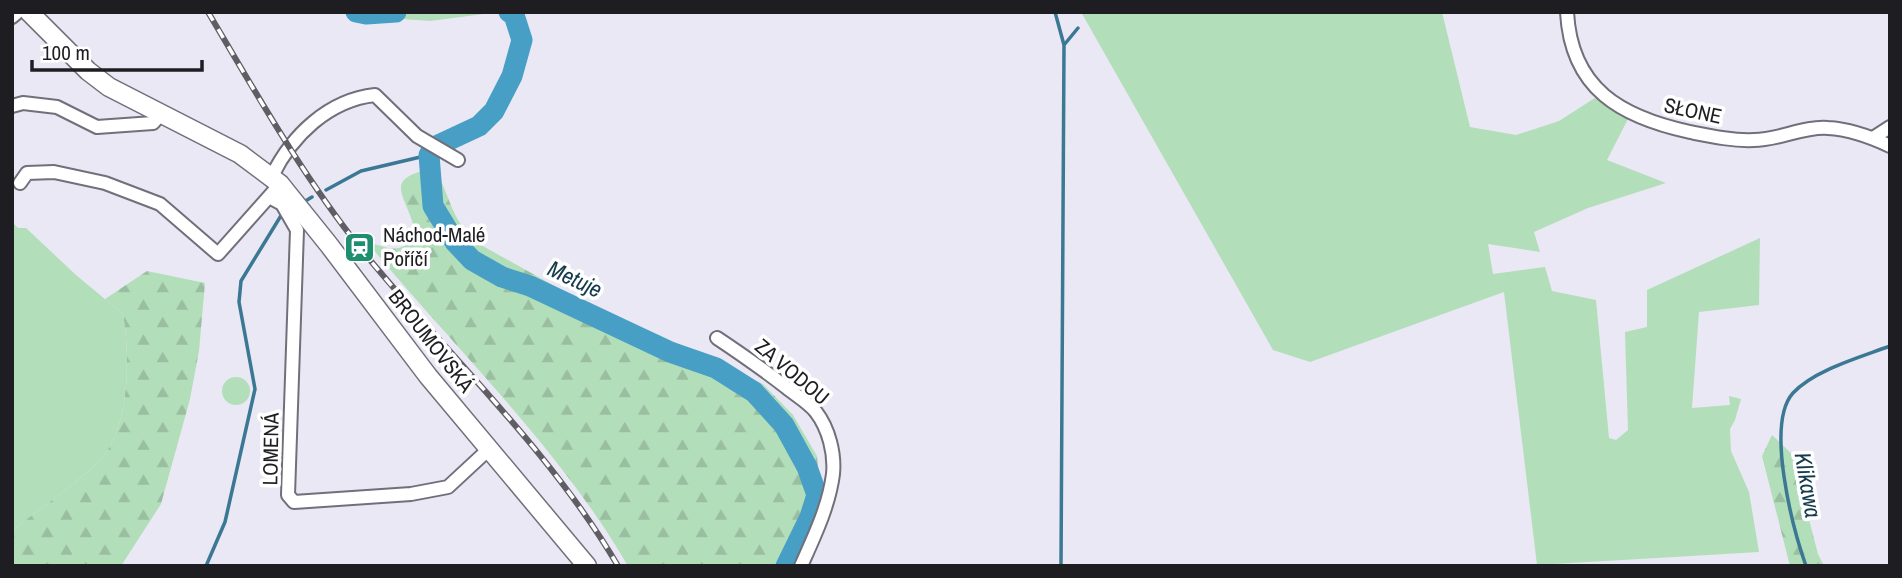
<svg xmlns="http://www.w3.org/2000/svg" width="1902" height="578" viewBox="0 0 1902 578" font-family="'Archivo Narrow',sans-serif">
<defs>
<pattern id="forest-firs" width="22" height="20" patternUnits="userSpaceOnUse" patternTransform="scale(1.75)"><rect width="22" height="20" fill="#b3deba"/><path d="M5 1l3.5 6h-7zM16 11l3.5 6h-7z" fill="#9abea0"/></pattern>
</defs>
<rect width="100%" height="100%" fill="#eae8f4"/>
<path fill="#b3deba" d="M1081 12H1442L1470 127 1516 135 1559 121 1598 96 1612 109 1629 117 1607 160 1666 183 1588 208 1534 232 1540 252 1488 244 1493 274 1545 267 1552 291 1596 300 1609 438 1616 440 1628 430 1625 332 1647 327V290L1760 238 1759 305 1699 312 1692 408 1730 405 1729 396 1741 399 1735 420 1730 429 1731 451 1749 492 1759 552 1537 565 1504 292 1310 362 1273 350Z
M12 222 18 228H26L76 275 123 314C130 352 130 423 104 455 83 481 39 508 12 531Z
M222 391a14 14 0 1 1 28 0a14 14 0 1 1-28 0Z"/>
<path fill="url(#forest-firs)" d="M339 12H484V14L430 21 348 15Z
M435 168C452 200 450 221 481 245L603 313 657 334 763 384 793 415 817 456 818 467 805 541 796 566H628C558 446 455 349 367 242 389 248 404 257 415 231 406 193 380 179 435 168Z
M147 271 205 283 199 351 190 399 161 504 121 566H12V531C39 508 83 481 104 455 130 423 130 352 123 314L105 299Z
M1772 435 1792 454 1818 554 1824 566H1790L1762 456Z"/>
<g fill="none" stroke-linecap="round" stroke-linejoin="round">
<path stroke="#3b7894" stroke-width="3.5" d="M1055 12 1064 45 1061 566
M1064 45 1078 28
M326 190 361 171 429 155
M307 200 312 197
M206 566 225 522 255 389 239 302 241 281 282 214
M1806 566C1793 529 1765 424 1793 393 1814 370 1861 357 1890 346"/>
<path stroke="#479fc5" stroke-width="21" d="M356 12 366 14 396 12
M509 12 514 15 522 40 512 76 494 111 479 126 434 147 429 155 433 206 455 242 472 260 502 277 530 286 670 352 716 368 754 392 784 425 807 467 817 495 810 517 786 566"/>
<defs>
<path id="street" d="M1567 12C1571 89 1621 117 1690 132 1710 136 1733 141 1754 140 1779 140 1804 126 1828 128 1848 129 1871 137 1890 146
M12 17 18 12
M12 106 23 103 57 107 97 127 153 123 160 115
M1873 138 1890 127
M272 176C292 135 329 100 375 95L417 136 458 160
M20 183 27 173 54 172 105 183 160 204 218 254 274 191
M269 197 282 204 297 230 288 495 294 502 411 494 448 487 489 449
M717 338C741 354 764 370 787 388 797 396 809 403 816 412 829 429 835 454 833 474 829 506 814 537 801 566"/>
<path id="secondary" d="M29 12 88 71 109 87 240 154 280 184 329 245 428 376 587 566"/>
</defs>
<use href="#street" stroke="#716f7a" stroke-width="16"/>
<use href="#secondary" stroke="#716f7a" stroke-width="21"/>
<use href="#street" stroke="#fff" stroke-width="12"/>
<use href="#secondary" stroke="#fff" stroke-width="18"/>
<defs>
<path id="rail" d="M208 12C256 93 302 175 361 249 446 354 549 448 618 566"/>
</defs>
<use href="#rail" stroke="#5f5e65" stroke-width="6"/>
<use href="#rail" stroke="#fff" stroke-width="3.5" stroke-dasharray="10" stroke-linecap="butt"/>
</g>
<defs>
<symbol id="station-square" viewBox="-11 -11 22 22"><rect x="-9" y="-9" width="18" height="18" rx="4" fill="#1e8e6e" stroke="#fff"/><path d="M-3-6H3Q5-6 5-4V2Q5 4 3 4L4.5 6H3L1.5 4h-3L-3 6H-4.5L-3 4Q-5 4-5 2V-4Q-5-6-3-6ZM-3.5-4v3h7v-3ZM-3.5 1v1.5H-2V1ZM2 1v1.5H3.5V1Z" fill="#fff"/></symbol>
</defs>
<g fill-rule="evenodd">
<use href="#station-square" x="342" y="230" width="35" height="35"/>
</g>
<g text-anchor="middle" stroke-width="7" stroke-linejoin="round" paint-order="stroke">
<g font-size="21" fill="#1e1e22" stroke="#fff">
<text transform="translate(1693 111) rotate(12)" y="7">SŁONE</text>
<text transform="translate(431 341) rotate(52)" y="7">BROUMOVSKÁ</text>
<text transform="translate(792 372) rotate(40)" y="7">ZA VODOU</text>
<text transform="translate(271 449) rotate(-89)" y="7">LOMENÁ</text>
</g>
<g font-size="21" fill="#1e1e22" stroke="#fff" text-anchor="start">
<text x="383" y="242">Náchod-Malé<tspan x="383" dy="24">Poříčí</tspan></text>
</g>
<g font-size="23" font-style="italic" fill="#133b4b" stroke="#fff">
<text transform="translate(575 279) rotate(25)" y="8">Metuje</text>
<text transform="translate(1808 485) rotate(80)" y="8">Klikawa</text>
</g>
</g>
<rect width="1902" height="578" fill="none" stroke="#1e1e22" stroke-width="28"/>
<path d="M32 60v10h170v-10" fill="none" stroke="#1e1e22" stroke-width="3.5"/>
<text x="42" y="60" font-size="21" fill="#1e1e22" stroke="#ffffff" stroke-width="5" paint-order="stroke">100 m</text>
</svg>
